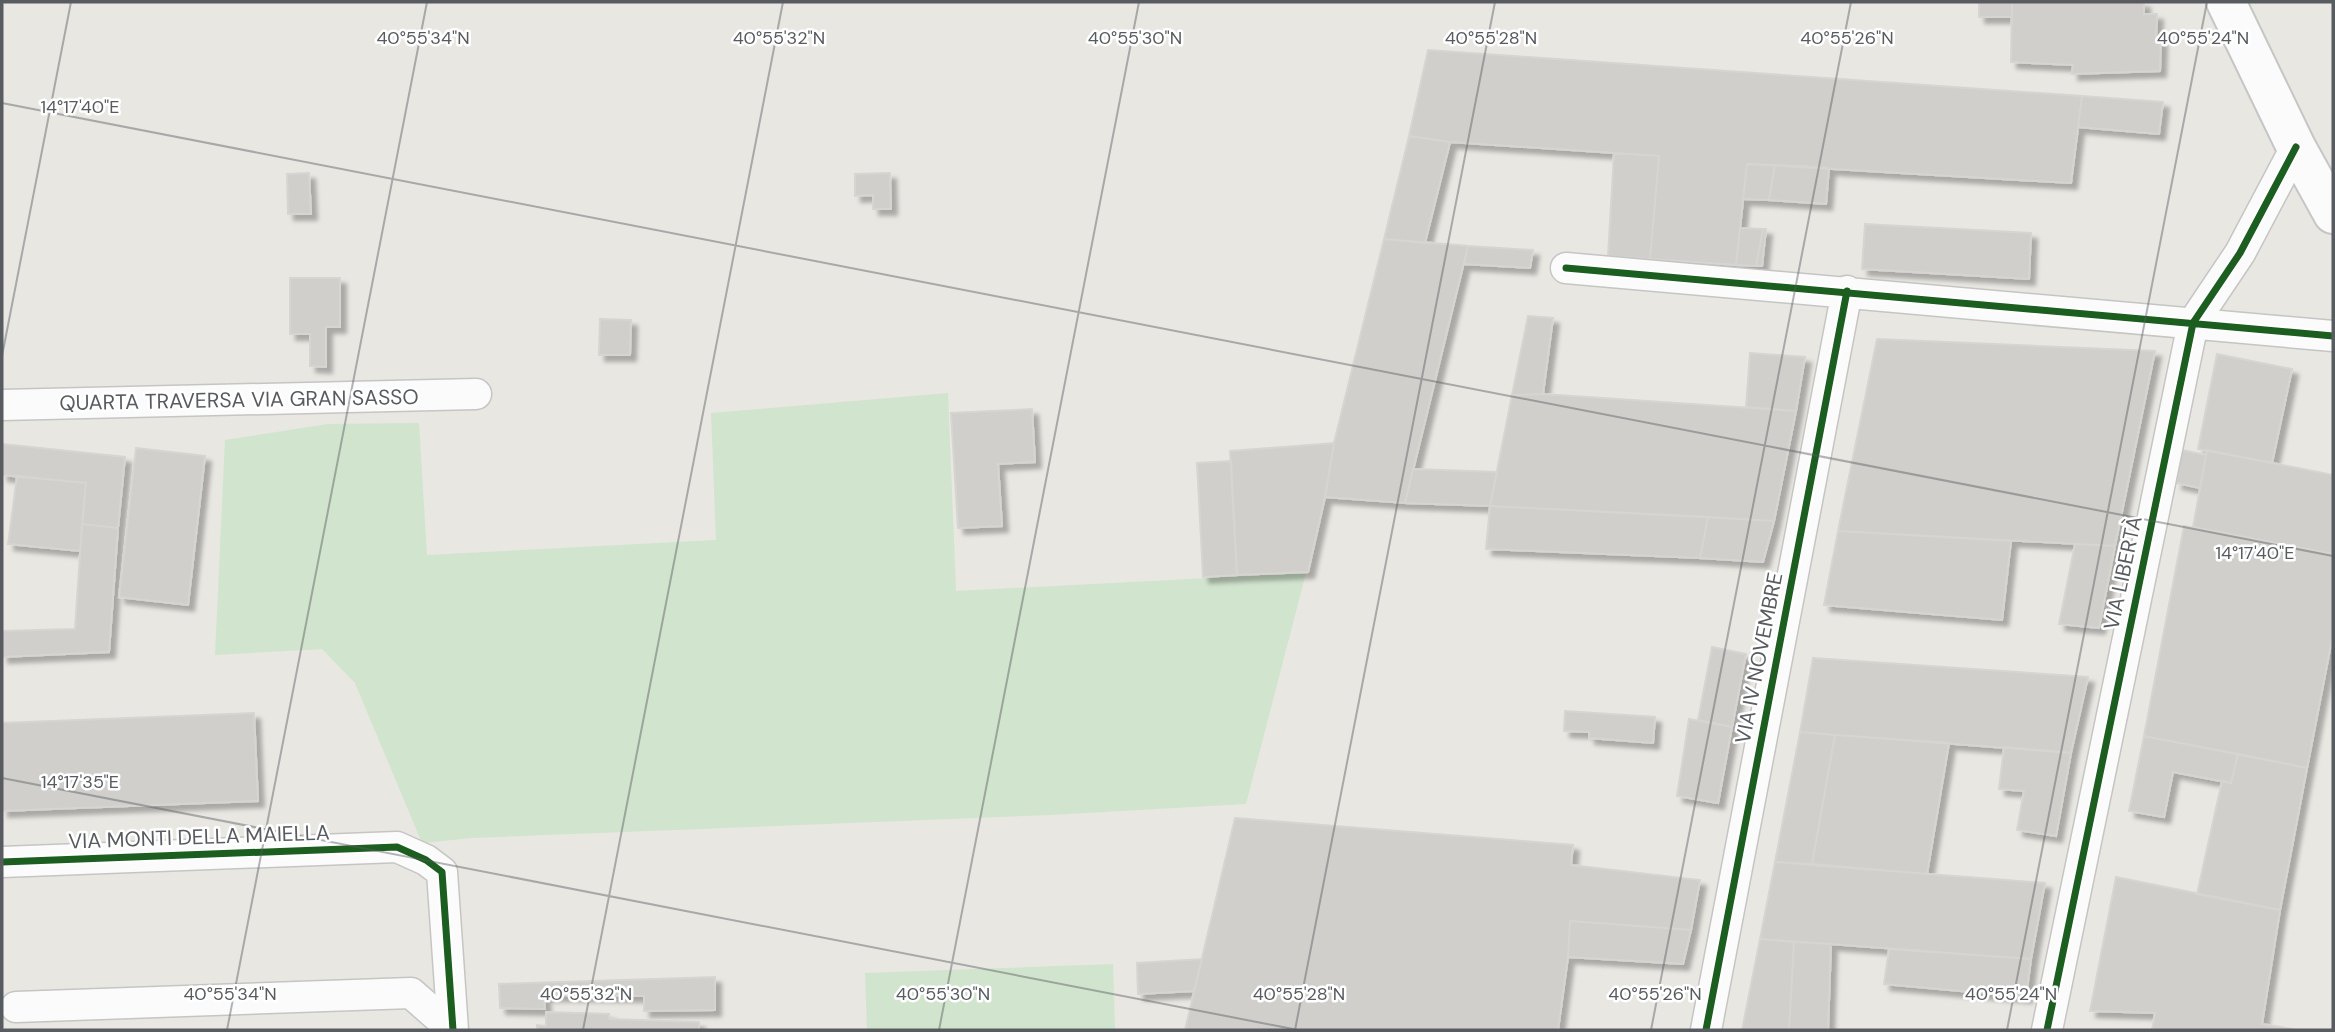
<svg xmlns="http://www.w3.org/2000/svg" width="2335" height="1032" viewBox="0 0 2335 1032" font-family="'DM Sans',sans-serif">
<defs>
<filter id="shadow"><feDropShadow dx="6" dy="6" stdDeviation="2" flood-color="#0004"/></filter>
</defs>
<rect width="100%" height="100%" fill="#e8e7e2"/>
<path fill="#d1e4cd" d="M948 393 956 591 1306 573 1246 804 1050 815 472 838 422 843 355 683 322 649 215 655 225 440 328 424 419 423 427 555 716 540 711 413Z
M1113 964 1115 1030H867L865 973Z"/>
<path fill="#d0cfcc" stroke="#d7d5d2" stroke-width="2" filter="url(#shadow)" d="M1979 2H2012V17H1979Z
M2012 2H2144V14H2157L2156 38 2161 39 2160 71 2072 74 2073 65 2011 62Z
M1428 50 2082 96 2071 183 1747 164 1736 265 1650 259 1659 156 1450 142 1409 136Z
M2082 96 2163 102 2159 134 2078 127Z
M1409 136 1450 142 1425 243 1384 239Z
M1614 153 1659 156 1650 259 1608 256Z
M1747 164 1775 165 1769 200 1743 199Z
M1775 165 1829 168 1826 204 1769 200Z
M309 173 311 214H288L287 174Z
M890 173 891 209H873V195L855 196V174Z
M1865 224 2031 233 2029 279 1862 269Z
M1740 228 1763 229 1756 266 1736 265Z
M1763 229H1766L1762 266H1756Z
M1384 239 1468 246 1405 503 1325 497 1334 443Z
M1468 246 1533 250 1530 268 1464 264Z
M290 278H340V327H326V367L310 366V334H290Z
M1528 316 1553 318 1543 394 1512 395Z
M600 319 631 320 630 355H599Z
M1877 339 2155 351 2115 546 1838 531Z
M1750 353 1805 357 1796 411 1746 407Z
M2217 354 2292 369 2272 463 2198 449Z
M1543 394 1796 411 1774 521 1490 506 1512 395Z
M1032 409 1035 462 998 464 1002 526 958 528 951 413Z
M1334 443 1325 497 1308 572 1237 575 1230 451Z
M2 444 125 457 118 528 82 524 86 483 2 475Z
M136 448 205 456 188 605 119 597Z
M2182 450 2206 455 2200 488 2176 483Z
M2207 450 2333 475V554L2193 527Z
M1231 461 1237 575 1203 577 1197 463Z
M1413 469 1497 472 1490 506 1405 503Z
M17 476 86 483 80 551 8 544Z
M1490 506 1708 517 1700 558 1486 549Z
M1708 517 1774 521 1763 562 1700 558Z
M82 524 118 528 109 652 2 657V631L75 629Z
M2184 526 2333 554V634L2307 768 2144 736Z
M1838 531 2011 541 2002 620 1824 605Z
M2075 544 2115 546 2099 628 2059 624Z
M1712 647 1746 654 1732 727 1698 720Z
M1813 658 2088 677 2071 753 1800 732Z
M1565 711 1655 717 1653 743 1589 738V732L1564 731Z
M254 713 258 801 2 811V723Z
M1689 719 1732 727 1718 803 1677 796Z
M1800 732 1835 735 1812 864 1775 862Z
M1835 735 1949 743 1927 874 1812 864Z
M2144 736 2238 754 2231 783 2173 772 2164 817 2129 811Z
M2004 747 2071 753 2056 836 2017 830 2024 791 1999 789Z
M2238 754 2307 768 2280 910 2197 894 2222 781 2231 783Z
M1235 818 1573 845 1571 865 1700 880 1691 930 1570 921 1568 957 1558 1030H1185Z
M1775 862 2045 883 2031 959 1760 939Z
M2116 877 2280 910 2262 1024 2297 1030H2152L2155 1013 2090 1011Z
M1570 921 1691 930 1683 964 1568 957Z
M1760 939 1794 942 1789 1030H1742Z
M1794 942 1831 944 1828 1030H1789Z
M1889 949 2031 959 2026 997 1884 984Z
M1202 959 1194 991 1138 994 1137 963Z
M715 977V1010L644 1011V996L544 995 545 1009 500 1008 499 984Z
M546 1012 609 1014V1019L699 1022V1030H537V1025L546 1026Z"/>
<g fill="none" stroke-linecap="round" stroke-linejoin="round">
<defs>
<path id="minor" d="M1566 268 2333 336
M2 405 476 394
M2 862 397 847 426 860 442 872 453 1030
M16 1007 411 993 453 1030
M1706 1030 1847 291
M2047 1030 2193 323 2240 253 2296 147"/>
<path id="secondary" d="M2226 2 2296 147 2333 214"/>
</defs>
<use href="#minor" stroke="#c5c5c4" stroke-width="33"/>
<use href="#secondary" stroke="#c5c6c5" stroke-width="42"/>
<use href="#minor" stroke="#fcfbfb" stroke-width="30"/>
<use href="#secondary" stroke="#fcfbfb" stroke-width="38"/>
<defs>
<path id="cycleway" d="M1566 268 2333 336
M2 862 397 847 426 860 442 872 453 1030
M1706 1030 1847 291
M2047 1030 2193 323 2240 253 2296 147"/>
</defs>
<use href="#cycleway" stroke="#fff" stroke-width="11"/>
<use href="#cycleway" stroke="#1b5e20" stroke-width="7"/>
</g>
<path fill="none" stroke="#585c60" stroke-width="2" stroke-opacity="0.45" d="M2 103 2333 556M2 356 71 2M2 778 1298 1030M227 1030 427 2M583 1030 783 2M939 1030 1139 2M1295 1030 1495 2M1651 1030 1851 2M2007 1030 2207 2"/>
<g text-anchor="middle" stroke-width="5" stroke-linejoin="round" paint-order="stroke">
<g font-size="21" fill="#585c60" stroke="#fff">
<text transform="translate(239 400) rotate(-1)" y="7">QUARTA TRAVERSA VIA GRAN SASSO</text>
<text transform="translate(2123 573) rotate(-78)" y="7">VIA LIBERTÀ</text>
<text transform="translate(1759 658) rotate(-79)" y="7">VIA IV NOVEMBRE</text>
<text transform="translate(199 837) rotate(-2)" y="7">VIA MONTI DELLA MAIELLA</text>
</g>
</g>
<g font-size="18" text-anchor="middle" fill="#585c60" stroke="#fff" stroke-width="5" stroke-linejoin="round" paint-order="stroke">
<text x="423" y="44">40°55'34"N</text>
<text x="779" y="44">40°55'32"N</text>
<text x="1135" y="44">40°55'30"N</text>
<text x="1491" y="44">40°55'28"N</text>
<text x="1847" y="44">40°55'26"N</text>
<text x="2203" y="44">40°55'24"N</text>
<text x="80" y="113">14°17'40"E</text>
<text x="2255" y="559">14°17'40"E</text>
<text x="80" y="788">14°17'35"E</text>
<text x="230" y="1000">40°55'34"N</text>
<text x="586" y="1000">40°55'32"N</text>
<text x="943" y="1000">40°55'30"N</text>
<text x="1299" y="1000">40°55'28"N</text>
<text x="1655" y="1000">40°55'26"N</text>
<text x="2011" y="1000">40°55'24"N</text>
</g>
<rect width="2335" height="1032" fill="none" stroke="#585c60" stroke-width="7"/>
</svg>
